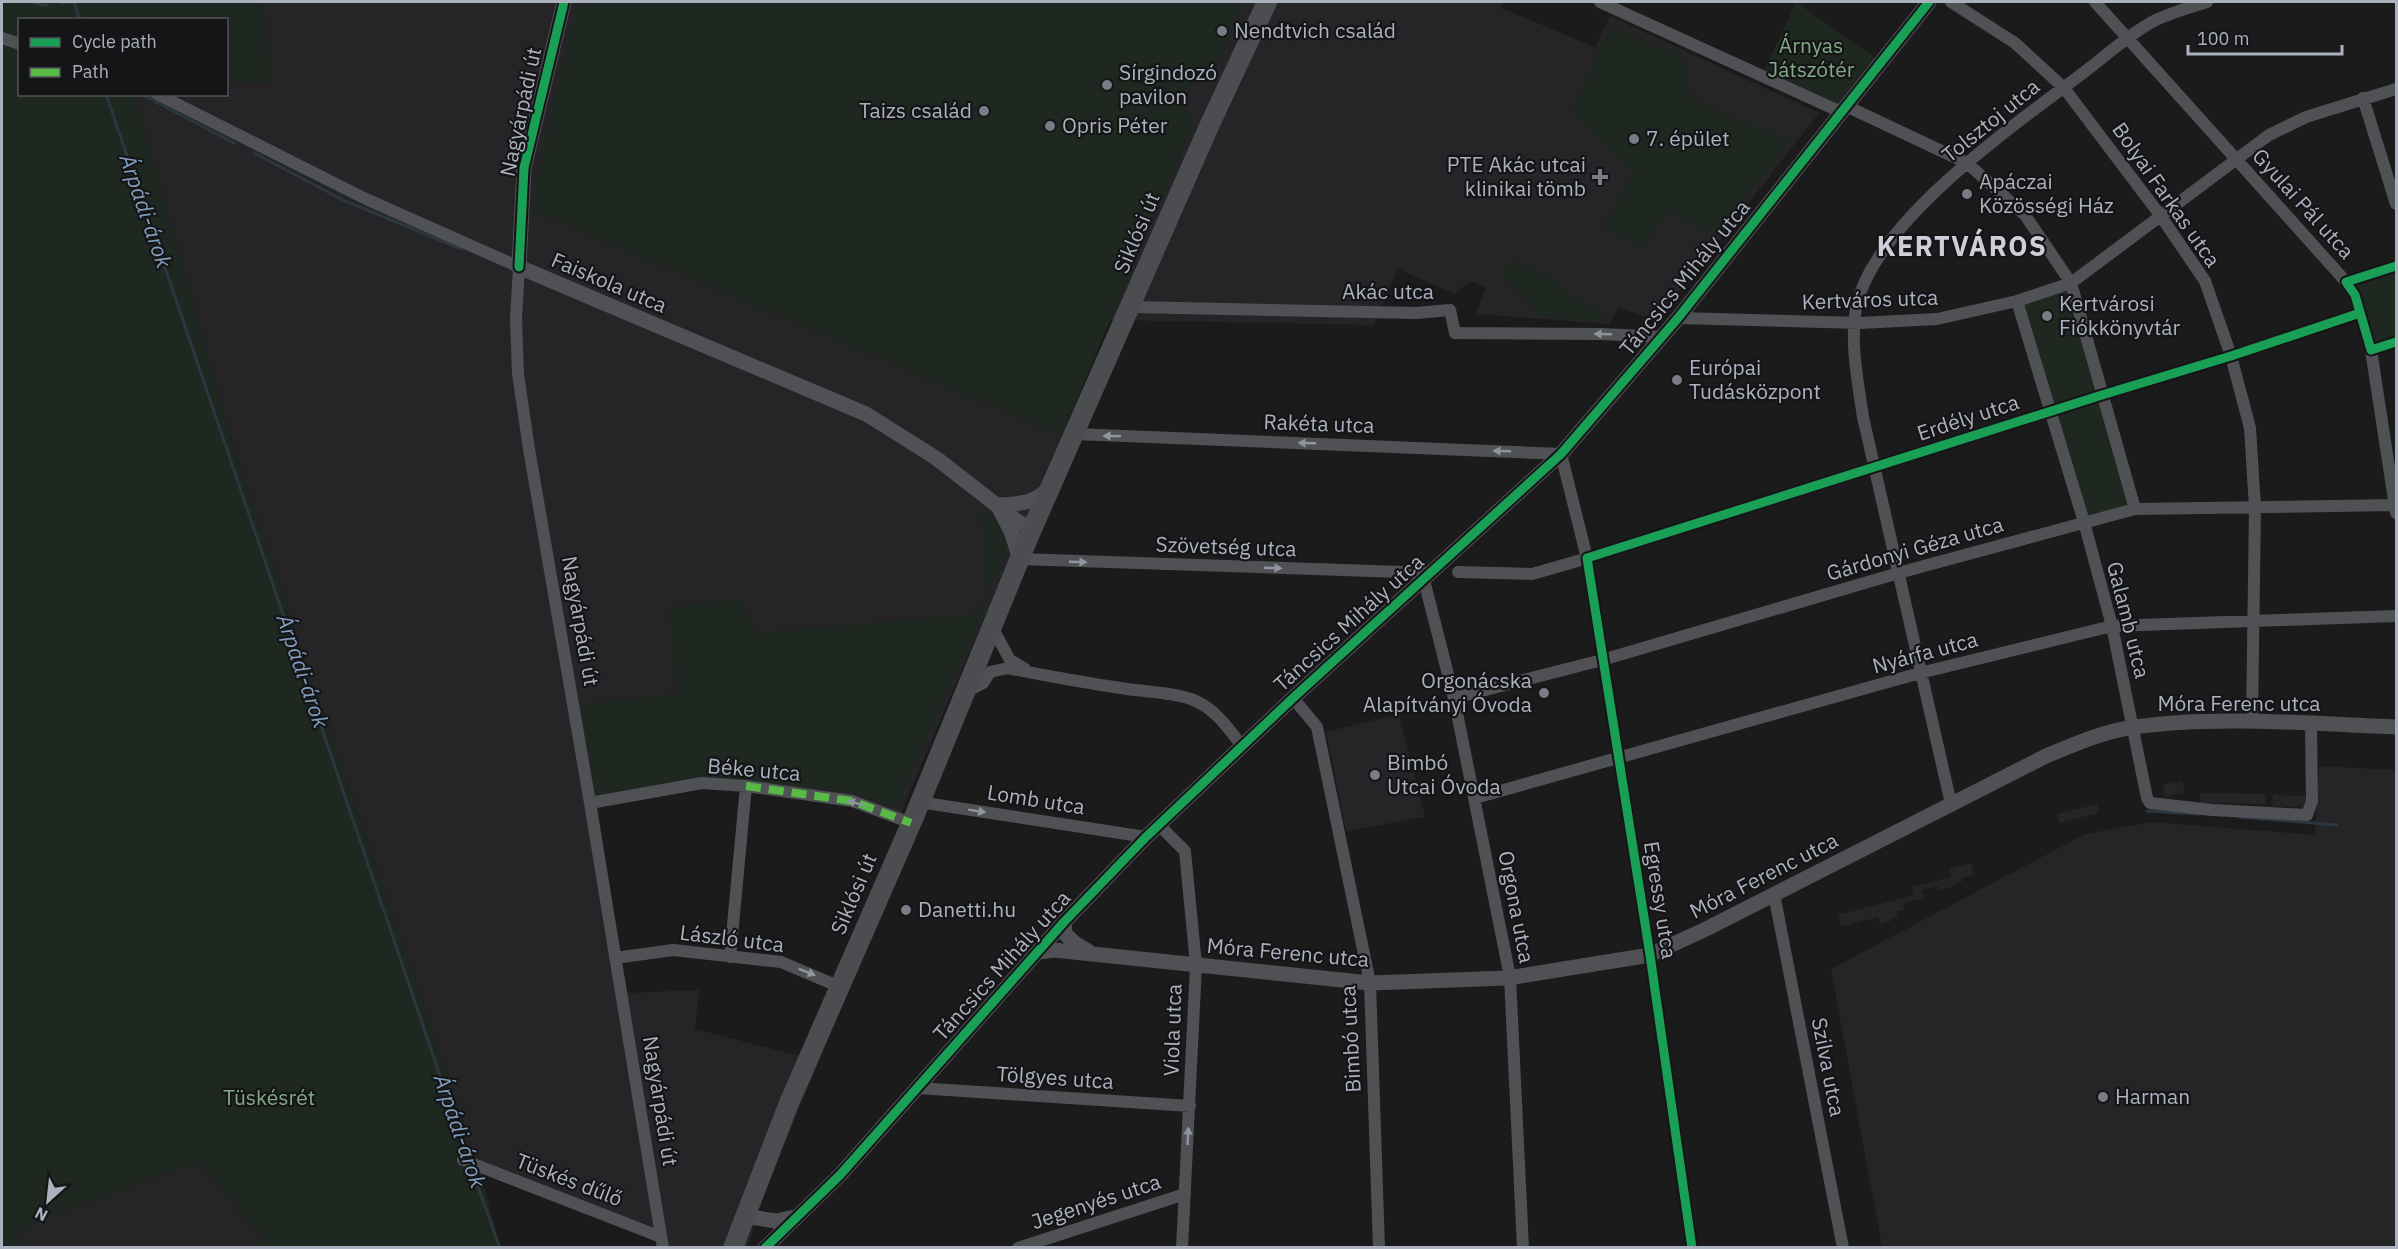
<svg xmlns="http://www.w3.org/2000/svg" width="2398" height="1249" viewBox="0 0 2398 1249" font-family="'IBM Plex Sans',sans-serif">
<rect width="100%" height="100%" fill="#1b1b1c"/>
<path fill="#252528" d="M263 2H636L532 210 1062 435 899 817 852 800 701 782 597 801 625 993 699 990 695 1029 819 1061 762 1199 748 1247H666L664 1240 480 1171 236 455 134 95 226 94 227 83 270 82Z
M1244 2H1503L1501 8 1595 47 1610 16 1819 113 1656 321 1619 307 1609 324 1476 314 1486 287 1470 281 1455 294 1398 269 1374 325 1110 320 1194 121 1183 104 1197 74 1215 70Z
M1399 714 1425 817 1346 831 1326 732Z
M2319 766 2396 770V1247H1882L1831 969 2085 834 2153 822 2315 835Z
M2182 781 2185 792 2165 797 2163 785Z
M2200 793 2266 794V804L2200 803Z
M2273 795 2307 796V807L2272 806Z
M2097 804 2099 813 2059 823 2057 814Z
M1971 863 1974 875 1961 878 1962 882 1952 885V887L1939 890 1938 886 1922 890 1924 898 1903 903 1904 910 1896 912 1898 917 1891 919V921L1880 924 1878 917 1841 927 1838 915 1914 895 1912 887 1951 877 1949 869Z
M198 1161 261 1235V1247H24L17 1229Z"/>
<path fill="#1e2720" d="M2 2H263L271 82 227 83 226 20H20V94L134 95 236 455 480 1171 500 1247H261V1234L198 1161 17 1229 24 1247 2 1248Z
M578 2H1244L1215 70 1197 74 1183 104 1194 121 1062 435 532 210 536 182Z
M1796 2 1881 62 1841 112 1762 75Z
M1611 26 1683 58 1692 99 1790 142 1715 233 1666 210 1646 247 1603 227 1633 172 1571 110Z
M1510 260 1546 274 1578 301 1602 312 1605 321 1536 316 1527 299 1502 277Z
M2396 266V342L2371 350 2346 283Z
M2071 283 2135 509 2084 522 2017 301Z
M991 514C999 526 1007 537 1005 552L976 628 906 783 899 808 845 791 701 776 596 796 581 704 678 694 669 607 739 599 756 633 977 614 987 593 982 515Z"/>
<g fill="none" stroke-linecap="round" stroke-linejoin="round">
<path stroke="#2c363f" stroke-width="3" d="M33 2 42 5H47
M74 2 80 20
M63 3 74 2
M106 94 468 1158
M143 95 234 143
M254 153 343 200 461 249
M2147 811 2199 814
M2239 817 2337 825
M471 1167 500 1248"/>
<path stroke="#4f5155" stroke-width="12" d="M1600 2 1841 112
M1951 2 2015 43 2064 88 2160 215 2205 281 2231 356 2250 428 2255 507 2252 722
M2095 2 2340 275 2355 295 2371 350 2396 513
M2 38 20 44
M157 94 366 199 519 267 516 318 518 374 529 449 590 803 663 1248
M2363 98 2396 204
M1846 106 1967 163 2025 215 2071 283 2135 509
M2346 282 2396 266
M2017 301 2084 522 2112 626 2147 798 2150 803 2212 810 2307 815 2312 801 2311 724
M1132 307 1416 313 1450 310 1455 333 1602 334 1662 337
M1678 318 1860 323 1937 319 2017 301 2071 283 2269 135 2306 117 2396 89
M2371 350 2396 342
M1075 434 1561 454 1587 558 1650 955 1692 1248
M1020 559 1431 573
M1458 572 1532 574 1581 560 2102 395 2231 356 2360 313
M1424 580 1454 698 1510 977 1523 1248
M992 627 1010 660 1025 669
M966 692 983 683 990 672 1008 668C1047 676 1087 683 1127 689 1148 692 1171 692 1191 699 1214 707 1228 728 1242 746
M1293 698 1317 727 1370 983 1379 1248
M1454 698 1602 660 1902 572 2135 509 2396 505
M1475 798 1920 673 2112 626 2396 616
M919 802 1146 837
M590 803 702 783 746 786 852 801 911 823
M1951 804 1863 417C1858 383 1849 338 1857 304 1877 221 2009 129 2075 79 2100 61 2125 37 2152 22 2169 13 2189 8 2207 2
M1159 825 1185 851 1196 965 1182 1248
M1774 894 1843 1248
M730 957 746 786
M615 958 673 950 781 962 840 987
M918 1088 1190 1106
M463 1160 661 1237
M1018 1248 1185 1194"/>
<path stroke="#4f5155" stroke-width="15" d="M564 2 524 168 519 267 866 414 936 458 1017 521 1032 530
M998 505C1018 504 1035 504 1049 488
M1000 510 1011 531 1020 559
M1064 922 1065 934 1076 944 1088 951
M1038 952 1054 950 1370 983 1508 978 1650 955 1708 928 2048 755C2076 744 2104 731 2135 727 2216 715 2313 724 2396 727
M744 1216 776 1221 795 1217
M765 1248 840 1175 1064 922 1146 837 1293 698 1561 454 1678 318 1929 2"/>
<path stroke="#4c4d50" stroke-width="20" d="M733 1248 789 1103 914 817 1029 536 1210 124 1267 2"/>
<path stroke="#58b947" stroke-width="8" stroke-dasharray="15 8" stroke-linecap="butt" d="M746 786 852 801 911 823"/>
<defs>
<path id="cycleway" d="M2396 266 2346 282 2355 295 2371 350 2396 342
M519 267 524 168 564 2
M765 1248 840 1175 1064 922 1146 837 1293 698 1561 454 1678 318 1929 2
M1692 1248 1650 955 1587 558 2102 395 2231 356 2360 313"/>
</defs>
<use href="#cycleway" stroke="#151518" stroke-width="13"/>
<use href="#cycleway" stroke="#1a9f57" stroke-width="9"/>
</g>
<defs><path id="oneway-solid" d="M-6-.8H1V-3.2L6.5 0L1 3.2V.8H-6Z" transform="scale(1.5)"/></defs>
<g fill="#8f949e">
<use href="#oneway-solid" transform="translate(1603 334) rotate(-178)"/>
<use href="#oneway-solid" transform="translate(1112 436) rotate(-178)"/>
<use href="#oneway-solid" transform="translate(1307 443) rotate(-178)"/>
<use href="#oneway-solid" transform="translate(1502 451) rotate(-178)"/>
<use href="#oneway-solid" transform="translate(1078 562) rotate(2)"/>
<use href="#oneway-solid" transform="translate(1273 568) rotate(2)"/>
<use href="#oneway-solid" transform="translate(856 803) rotate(-164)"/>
<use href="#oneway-solid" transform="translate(977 811) rotate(9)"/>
<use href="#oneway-solid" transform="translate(807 972) rotate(22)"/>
<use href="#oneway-solid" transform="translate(1188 1136) rotate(-87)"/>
</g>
<g fill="#797c85" stroke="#151518" stroke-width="2">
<circle cx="1222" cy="31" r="6"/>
<circle cx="1107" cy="85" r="6"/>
<circle cx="984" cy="111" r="6"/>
<circle cx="1050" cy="126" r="6"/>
<circle cx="1634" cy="139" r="6"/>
<path d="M1597 168h6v6h6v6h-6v6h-6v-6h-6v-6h6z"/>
<circle cx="1967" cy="194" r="6"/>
<circle cx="2047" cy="316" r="6"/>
<circle cx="1677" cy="380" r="6"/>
<circle cx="1544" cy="693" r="6"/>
<circle cx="1375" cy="775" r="6"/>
<circle cx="906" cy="910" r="6"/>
<circle cx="2103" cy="1097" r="6"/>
</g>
<g text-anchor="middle" stroke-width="4.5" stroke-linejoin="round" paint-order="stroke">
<g font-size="21" fill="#abb1bd" stroke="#151518" text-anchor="start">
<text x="1234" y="38">Nendtvich család</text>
<text x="1119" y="80">Sírgindozó<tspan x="1119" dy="24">pavilon</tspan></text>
<text x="972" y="118" text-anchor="end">Taizs család</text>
<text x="1062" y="133">Opris Péter</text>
<text x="1646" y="146">7. épület</text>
<text x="1586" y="172" text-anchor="end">PTE Akác utcai<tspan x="1586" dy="24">klinikai tömb</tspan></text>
<text x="1979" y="189">Apáczai<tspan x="1979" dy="24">Közösségi Ház</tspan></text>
<text x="2059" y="311">Kertvárosi<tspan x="2059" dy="24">Fiókkönyvtár</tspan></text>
<text x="1689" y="375">Európai<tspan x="1689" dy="24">Tudásközpont</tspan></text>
<text x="1532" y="688" text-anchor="end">Orgonácska<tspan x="1532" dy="24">Alapítványi Óvoda</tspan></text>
<text x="1387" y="770">Bimbó<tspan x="1387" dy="24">Utcai Óvoda</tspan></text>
<text x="918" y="917">Danetti.hu</text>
<text x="2115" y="1104">Harman</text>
</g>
<g font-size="21" fill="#81aa84" stroke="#151518">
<text x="1811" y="53">Árnyas<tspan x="1811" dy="24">Játszótér</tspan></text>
<text x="269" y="1105">Tüskésrét</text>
</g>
<g font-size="21" fill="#abb1bd" stroke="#151518">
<text transform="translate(521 112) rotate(-78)" y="7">Nagyárpádi út</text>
<text transform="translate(1991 121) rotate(-39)" y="7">Tolsztoj utca</text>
<text transform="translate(2166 195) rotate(55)" y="7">Bolyai Farkas utca</text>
<text transform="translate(2303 204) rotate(48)" y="7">Gyulai Pál utca</text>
<text transform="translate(1137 233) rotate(-67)" y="7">Siklósi út</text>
<text transform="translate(1685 278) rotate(-51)" y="7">Táncsics Mihály utca</text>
<text transform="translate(609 283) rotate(23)" y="7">Faiskola utca</text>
<text x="1388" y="299">Akác utca</text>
<text transform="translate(1870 300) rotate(-2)" y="7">Kertváros utca</text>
<text transform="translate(1968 418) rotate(-18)" y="7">Erdély utca</text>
<text transform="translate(1319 424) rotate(2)" y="7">Rakéta utca</text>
<text transform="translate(1226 547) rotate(2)" y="7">Szövetség utca</text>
<text transform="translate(1915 549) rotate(-16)" y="7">Gárdonyi Géza utca</text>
<text transform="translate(2128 620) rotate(76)" y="7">Galamb utca</text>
<text transform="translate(580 621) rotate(80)" y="7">Nagyárpádi út</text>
<text transform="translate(1349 623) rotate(-42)" y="7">Táncsics Mihály utca</text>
<text transform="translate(1925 653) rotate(-15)" y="7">Nyárfa utca</text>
<text x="2239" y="711">Móra Ferenc utca</text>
<text transform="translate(754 770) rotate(5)" y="7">Béke utca</text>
<text transform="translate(1036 800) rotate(9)" y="7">Lomb utca</text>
<text transform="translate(1764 876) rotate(-27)" y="7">Móra Ferenc utca</text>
<text transform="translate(854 894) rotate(-67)" y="7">Siklósi út</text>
<text transform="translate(1660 900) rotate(81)" y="7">Egressy utca</text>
<text transform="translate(1516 907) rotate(79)" y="7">Orgona utca</text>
<text transform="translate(732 939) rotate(7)" y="7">László utca</text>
<text transform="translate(1288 953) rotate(5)" y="7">Móra Ferenc utca</text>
<text transform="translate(1002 966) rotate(-48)" y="7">Táncsics Mihály utca</text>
<text transform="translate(1173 1030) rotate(-88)" y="7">Viola utca</text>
<text transform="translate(1351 1039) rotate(-93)" y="7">Bimbó utca</text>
<text transform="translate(1828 1067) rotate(79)" y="7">Szilva utca</text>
<text transform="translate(1055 1078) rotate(4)" y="7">Tölgyes utca</text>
<text transform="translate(660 1101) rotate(81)" y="7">Nagyárpádi út</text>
<text transform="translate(569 1180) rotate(21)" y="7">Tüskés dűlő</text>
<text transform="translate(1096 1202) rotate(-18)" y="7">Jegenyés utca</text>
</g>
<g font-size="22" font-style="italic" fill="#809ebb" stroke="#151518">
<text transform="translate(146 211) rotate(71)" y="8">Árpádi-árok</text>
<text transform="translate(303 671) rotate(71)" y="8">Árpádi-árok</text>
<text transform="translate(460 1131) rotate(71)" y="8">Árpádi-árok</text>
</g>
<g font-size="27" font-weight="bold" letter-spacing="1.5" fill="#cdd0d9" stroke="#151518">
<text x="1962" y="256">KERTVÁROS</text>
</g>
</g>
<rect width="2398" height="1249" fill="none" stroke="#abb1bd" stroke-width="6"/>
<rect x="18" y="18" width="210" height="78" fill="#151518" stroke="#51535a" stroke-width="1.5"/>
<rect x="30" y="38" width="30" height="9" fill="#1a9f57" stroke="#51535a" stroke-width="1.5"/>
<text x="72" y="48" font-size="18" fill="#abb1bd">Cycle path</text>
<rect x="30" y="68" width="30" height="9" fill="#58b947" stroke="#51535a" stroke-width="1.5"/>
<text x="72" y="78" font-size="18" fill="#abb1bd">Path</text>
<g transform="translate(48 1201) rotate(207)" stroke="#151518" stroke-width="4.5" paint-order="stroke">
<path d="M0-4.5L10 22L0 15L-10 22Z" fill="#abb1bd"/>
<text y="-9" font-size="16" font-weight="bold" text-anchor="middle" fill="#abb1bd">N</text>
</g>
<path d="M2188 45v9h154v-9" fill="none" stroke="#abb1bd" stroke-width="3"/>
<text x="2197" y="45" font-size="18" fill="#abb1bd" stroke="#151518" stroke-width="4.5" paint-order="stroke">100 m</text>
</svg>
